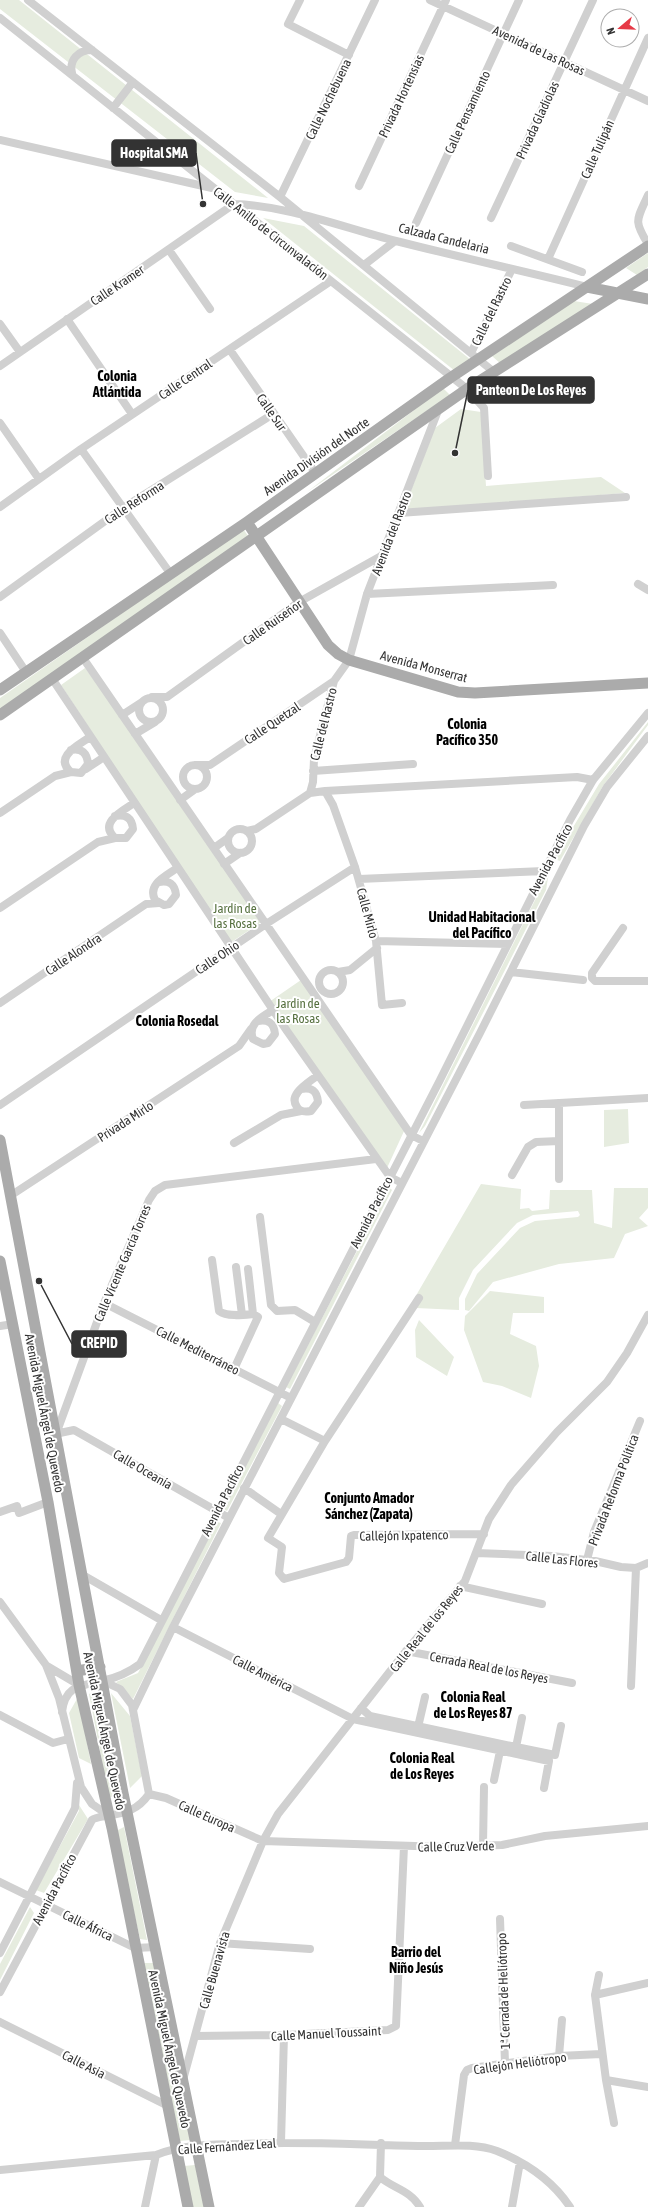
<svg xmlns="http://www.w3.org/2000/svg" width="648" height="2207" viewBox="0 0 648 2207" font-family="'Asap Condensed',sans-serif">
<rect width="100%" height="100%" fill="#fff"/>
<path fill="#e6ecdf" d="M0 0H19L268 198 235 192 0 9Z
M263 218 304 226 471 360 455 371Z
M648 253V267L637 275 626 268Z
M574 301 593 304 501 364 492 356Z
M443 388 450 395 307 492Z
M461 409 481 412 486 486 601 477 625 493 403 511 435 428Z
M243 529 249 537 0 709V698Z
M85 668 120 714 263 921 230 943 61 685Z
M648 722V725L603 786 560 861 554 859 599 784Z
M549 872 546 890 425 1126 419 1133Z
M301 980 405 1129 387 1168 269 1002Z
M628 1109 629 1143 604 1147V1110Z
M481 1184 521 1189 520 1209 529 1208 532 1211 549 1209 550 1190H592L594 1223 612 1228 614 1188H648V1208L639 1218 648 1226 625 1234 614 1258 559 1264 493 1282 469 1311 465 1310V1299L477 1274 520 1228 535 1221 578 1217 580 1215 578 1211 533 1215 517 1223 473 1270 459 1298V1310L416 1308 407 1311Z
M390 1188 392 1190 290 1389 286 1387Z
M490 1291 544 1297V1313H513L510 1334 536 1346 539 1366 531 1398 502 1386 483 1382 464 1330 465 1316Z
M419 1320 454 1357 447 1376 416 1357 415 1330Z
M278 1403 282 1406 227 1511 223 1509Z
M217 1522 221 1523 133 1699 116 1682 138 1673Z
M98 1689 118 1796 109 1797 89 1694Z
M111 1693 130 1716 142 1776 130 1788Z
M78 1697 91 1764 79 1758 69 1713Z
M79 1805 88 1819 44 1893 36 1890 79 1811Z
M124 1827 147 1940 140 1939 116 1831Z
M30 1907 34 1913 0 1980V1964Z
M144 1963H155L191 2140 180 2141Z
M195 2165 204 2207H192L184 2166Z"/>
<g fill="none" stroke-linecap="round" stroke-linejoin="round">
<path stroke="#d0d0d0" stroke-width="8" d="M28 0 280 197 494 372
M300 0 288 24 349 55
M430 0 648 101
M0 18 467 389 484 408 488 476
M72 73C69 60 78 50 92 50
M113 108 133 82
M0 140 212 188
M359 186 446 0
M648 195C637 220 633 220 648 244
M280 197 375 0
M234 204C290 206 341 227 396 241 459 257 523 271 587 287
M491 218 593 0
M416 223 519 0
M511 246 582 272
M169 250 210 309
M548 259 648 38
M364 265 395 241
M67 319 132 414
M0 324 20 352
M230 350 316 474
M471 353 512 269
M0 366 234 204
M0 423 39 479
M81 449 170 573
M0 507 81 449 331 281
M399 513 626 497
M638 584 648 590
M367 594 553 585
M0 597 123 508 273 414
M0 633 26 672
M83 658 411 1135 423 1141
M53 680 287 1031 390 1177 402 1183
M152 697H167L299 602 383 555
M139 710a12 12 0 1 1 24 0a12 12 0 1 1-24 0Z
M122 715 142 702
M135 734 155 722
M71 750C82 748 87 753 88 764L81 773 71 772C53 757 79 745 90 737
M183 777a12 12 0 1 1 24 0a12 12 0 1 1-24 0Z
M196 765H210L334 681
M86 769 104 757
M313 771 413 764
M325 791 577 777 593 780
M310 793 313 782 314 759 334 681 349 660 367 594 439 408
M180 800 194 790
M0 813 55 776 71 772
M115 816C126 814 132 818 133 829L126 838H115C98 823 122 811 134 803
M228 841a12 12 0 1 1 24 0a12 12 0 1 1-24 0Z
M247 831 256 829 310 793 325 791 333 805 355 867 376 941 382 1005 402 1003
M214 848 228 838
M224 864 240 853
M359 879 544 871
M159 882C169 880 175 884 176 895L169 904 164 905 155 900C147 884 166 876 177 868
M0 908 98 842 115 838
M623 928 592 973V978L595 981H648
M376 941 508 944
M319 982a12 12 0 1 1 24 0a12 12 0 1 1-24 0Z
M338 972 350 970 377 948
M511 972 583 980
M0 1003 146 904 159 903
M258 1021C268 1019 274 1023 275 1034L268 1043 263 1044 253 1039C247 1024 262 1017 273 1010
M301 1089C312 1087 317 1091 318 1102L311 1111C306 1112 300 1112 297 1107 287 1094 310 1082 318 1075
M0 1105 266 924 355 867
M524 1105 648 1098
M234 1143 281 1115 301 1111
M512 1175 528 1147 536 1142 559 1141
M559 1179V1103
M10 1196 239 1046 251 1029
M260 1217 271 1305 277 1311 295 1310 315 1322
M212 1260 219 1311C227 1317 243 1315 253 1314L258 1317 234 1369
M236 1267 242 1315
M248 1269 253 1314
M419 1298 325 1441 268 1538 282 1547 279 1573 284 1579 346 1562 349 1558 351 1536 354 1535 484 1534
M104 1303 291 1398
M0 1326 13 1324
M281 1419 325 1441
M55 1434 74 1430 229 1518
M56 1434 104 1303 149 1200 155 1191 165 1185 376 1159
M244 1488 281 1514
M0 1512 17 1506 19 1513 48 1502
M476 1553 552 1556 595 1561 621 1567 636 1568 648 1563
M587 1560 594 1532 640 1421
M81 1574 161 1620
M460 1586 542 1604
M0 1602 46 1665 59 1698 81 1787 92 1804 108 1815
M173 1627 353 1719 549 1761 544 1788
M406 1651 572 1683
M47 1666 79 1685
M631 1686 636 1568
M361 1708 370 1716 516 1747 522 1718
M133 1710 173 1627 480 1033 584 826 607 787 648 736
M62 1712C65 1685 81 1686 102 1681 116 1678 128 1673 140 1664L440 1080 570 820 593 780 648 713
M0 1715 53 1743 68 1739
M418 1727 425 1697
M516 1747 555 1755 561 1726
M494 1780 500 1751
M149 1794 166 1798 263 1841 445 1847 502 1845 545 1836 648 1826
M483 1845 484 1787
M0 1882 135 1948 156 1947
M500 1919 505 2063
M220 1943 310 1949
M0 1953 75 1808 77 1783
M648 1983 595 1995 606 2080 648 2087
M0 1992 92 1820C96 1817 101 1817 106 1816 126 1813 138 1810 149 1794L132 1705 120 1689 103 1681
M595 1995 599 1975
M0 2022 168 2106
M195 2036 284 2035 388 2030 396 2026 404 1846
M559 2056 562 2020
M183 2080 220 1943 263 1841 278 1814 406 1651 465 1581 489 1519 511 1485 557 1432 607 1382 627 1353 648 1315
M606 2080 614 2123
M281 2142 284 2035
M455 2145 464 2075 467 2070 472 2068 559 2056 601 2054
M0 2170 156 2155C184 2144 210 2145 240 2144 299 2141 359 2145 418 2146 444 2147 472 2142 497 2151 527 2163 552 2180 570 2207
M380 2177C394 2189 410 2190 420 2207
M380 2177 381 2143
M145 2207 156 2155
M359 2207 380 2177
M512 2207 520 2162"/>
<path stroke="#ababab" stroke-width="11" d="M587 287 648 299
M247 522 328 645 338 654 349 660 458 692 475 693 648 683
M0 690 247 522 450 378 648 246
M0 715 467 389 648 274
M0 1140 123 1793 209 2207
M0 1261 48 1502 79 1685 112 1828 188 2207
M77 1671 100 1667"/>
</g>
<g text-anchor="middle" stroke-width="4" stroke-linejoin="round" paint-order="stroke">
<g font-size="13" fill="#333" stroke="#fff">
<text transform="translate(539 50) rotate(25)" y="5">Avenida de Las Rosas</text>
<text transform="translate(401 96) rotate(-65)" y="5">Privada Hortensias</text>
<text transform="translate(328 99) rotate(-64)" y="5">Calle Nochebuena</text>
<text transform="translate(467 112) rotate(-65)" y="5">Calle Pensamiento</text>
<text transform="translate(537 120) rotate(-65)" y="5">Privada Gladiolas</text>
<text transform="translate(597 149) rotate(-66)" y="5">Calle Tulipán</text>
<text transform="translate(271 233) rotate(38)" y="5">Calle Anillo de Circunvalación</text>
<text transform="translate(444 238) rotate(14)" y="5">Calzada Candelaria</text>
<text transform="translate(117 285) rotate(-34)" y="5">Calle Kramer</text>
<text transform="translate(491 311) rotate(-64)" y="5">Calle del Rastro</text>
<text transform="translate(185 379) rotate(-34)" y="5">Calle Central</text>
<text transform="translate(272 412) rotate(55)" y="5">Calle Sur</text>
<text transform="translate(316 456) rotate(-35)" y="5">Avenida División del Norte</text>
<text transform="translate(134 502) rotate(-33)" y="5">Calle Reforma</text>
<text transform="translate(391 533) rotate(-69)" y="5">Avenida del Rastro</text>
<text transform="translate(272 622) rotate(-35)" y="5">Calle Ruiseñor</text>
<text transform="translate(424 666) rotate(15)" y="5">Avenida Monserrat</text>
<text transform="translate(272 723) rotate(-34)" y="5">Calle Quetzal</text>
<text transform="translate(323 724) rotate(-76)" y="5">Calle del Rastro</text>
<text transform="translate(550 859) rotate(-62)" y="5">Avenida Pacífico</text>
<text transform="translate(368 913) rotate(75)" y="5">Calle Mirlo</text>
<text transform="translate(73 954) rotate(-34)" y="5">Calle Alondra</text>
<text transform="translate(217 957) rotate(-34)" y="5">Calle Ohio</text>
<text transform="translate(125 1121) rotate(-33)" y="5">Privada Mirlo</text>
<text transform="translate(371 1212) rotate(-63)" y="5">Avenida Pacífico</text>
<text transform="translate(122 1263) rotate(-67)" y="5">Calle Vicente García Torres</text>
<text transform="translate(198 1350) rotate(27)" y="5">Calle Mediterráneo</text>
<text transform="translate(45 1413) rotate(79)" y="5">Avenida Miguel Ángel de Quevedo</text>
<text transform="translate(143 1469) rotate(30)" y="5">Calle Oceanía</text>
<text transform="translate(613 1490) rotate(-69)" y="5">Privada Reforma Política</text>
<text transform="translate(222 1500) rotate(-63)" y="5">Avenida Pacífico</text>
<text transform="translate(404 1535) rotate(-1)" y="5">Callejón Ixpatenco</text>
<text transform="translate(562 1559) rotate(6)" y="5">Calle Las Flores</text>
<text transform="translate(426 1628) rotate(-51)" y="5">Calle Real de los Reyes</text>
<text transform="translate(489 1667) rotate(11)" y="5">Cerrada Real de los Reyes</text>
<text transform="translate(263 1673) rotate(27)" y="5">Calle América</text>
<text transform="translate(105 1731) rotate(78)" y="5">Avenida Miguel Ángel de Quevedo</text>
<text transform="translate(207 1816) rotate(24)" y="5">Calle Europa</text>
<text transform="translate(456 1846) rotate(-1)" y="5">Calle Cruz Verde</text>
<text transform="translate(54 1889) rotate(-62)" y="5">Avenida Pacífico</text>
<text transform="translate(88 1925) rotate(26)" y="5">Calle África</text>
<text transform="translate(214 1970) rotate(-74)" y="5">Calle Buenavista</text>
<text transform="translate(503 1991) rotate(-92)" y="5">1ª Cerrada de Heliótropo</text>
<text transform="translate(326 2033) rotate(-3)" y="5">Calle Manuel Toussaint</text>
<text transform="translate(170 2049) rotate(78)" y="5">Avenida Miguel Ángel de Quevedo</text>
<text transform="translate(520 2063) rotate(-8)" y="5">Callejón Heliótropo</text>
<text transform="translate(84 2064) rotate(27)" y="5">Calle Asia</text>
<text transform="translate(227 2146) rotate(-4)" y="5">Calle Fernández Leal</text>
</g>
<g font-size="13" fill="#56703f" stroke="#fff">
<text x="235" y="913">Jardín de<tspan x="235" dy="15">las Rosas</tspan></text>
<text x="298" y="1008">Jardin de<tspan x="298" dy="15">las Rosas</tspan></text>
</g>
<g font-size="14" font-weight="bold" fill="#000" stroke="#fff">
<text x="117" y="381">Colonia<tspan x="117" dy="16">Atlántida</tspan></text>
<text x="467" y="729">Colonia<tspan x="467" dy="16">Pacífico 350</tspan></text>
<text x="482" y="922">Unidad Habitacional<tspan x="482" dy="16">del Pacífico</tspan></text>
<text x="177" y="1026">Colonia Rosedal</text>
<text x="369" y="1503">Conjunto Amador<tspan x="369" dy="16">Sánchez (Zapata)</tspan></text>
<text x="473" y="1702">Colonia Real<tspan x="473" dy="16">de Los Reyes 87</tspan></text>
<text x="422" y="1763">Colonia Real<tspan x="422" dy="16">de Los Reyes</tspan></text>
<text x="416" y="1957">Barrio del<tspan x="416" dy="16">Niño Jesús</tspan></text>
</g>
</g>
<path fill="none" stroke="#333" stroke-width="1.5" d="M203 204L196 153M455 453L468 390M39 1281L72 1344"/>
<g fill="#333" stroke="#fff" stroke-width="1.5">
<circle cx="203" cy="204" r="4"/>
<circle cx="455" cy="453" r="4"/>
<circle cx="39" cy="1281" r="4"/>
</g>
<g fill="#333" stroke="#333" stroke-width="1.5">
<rect x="112" y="140" width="84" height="26" rx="4"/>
<rect x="468" y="377" width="126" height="26" rx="4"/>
<rect x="72" y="1331" width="54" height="26" rx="4"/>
</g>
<g font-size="14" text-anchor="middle" font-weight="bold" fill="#fff">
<text x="154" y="158">Hospital SMA</text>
<text x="531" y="395">Panteon De Los Reyes</text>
<text x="99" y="1348">CREPID</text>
</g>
<g transform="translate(620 28) rotate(251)"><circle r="19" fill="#ffffff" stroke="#adadad"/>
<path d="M0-3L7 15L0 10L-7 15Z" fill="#e63946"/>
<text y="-6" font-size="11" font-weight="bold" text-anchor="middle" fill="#333333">N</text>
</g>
</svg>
